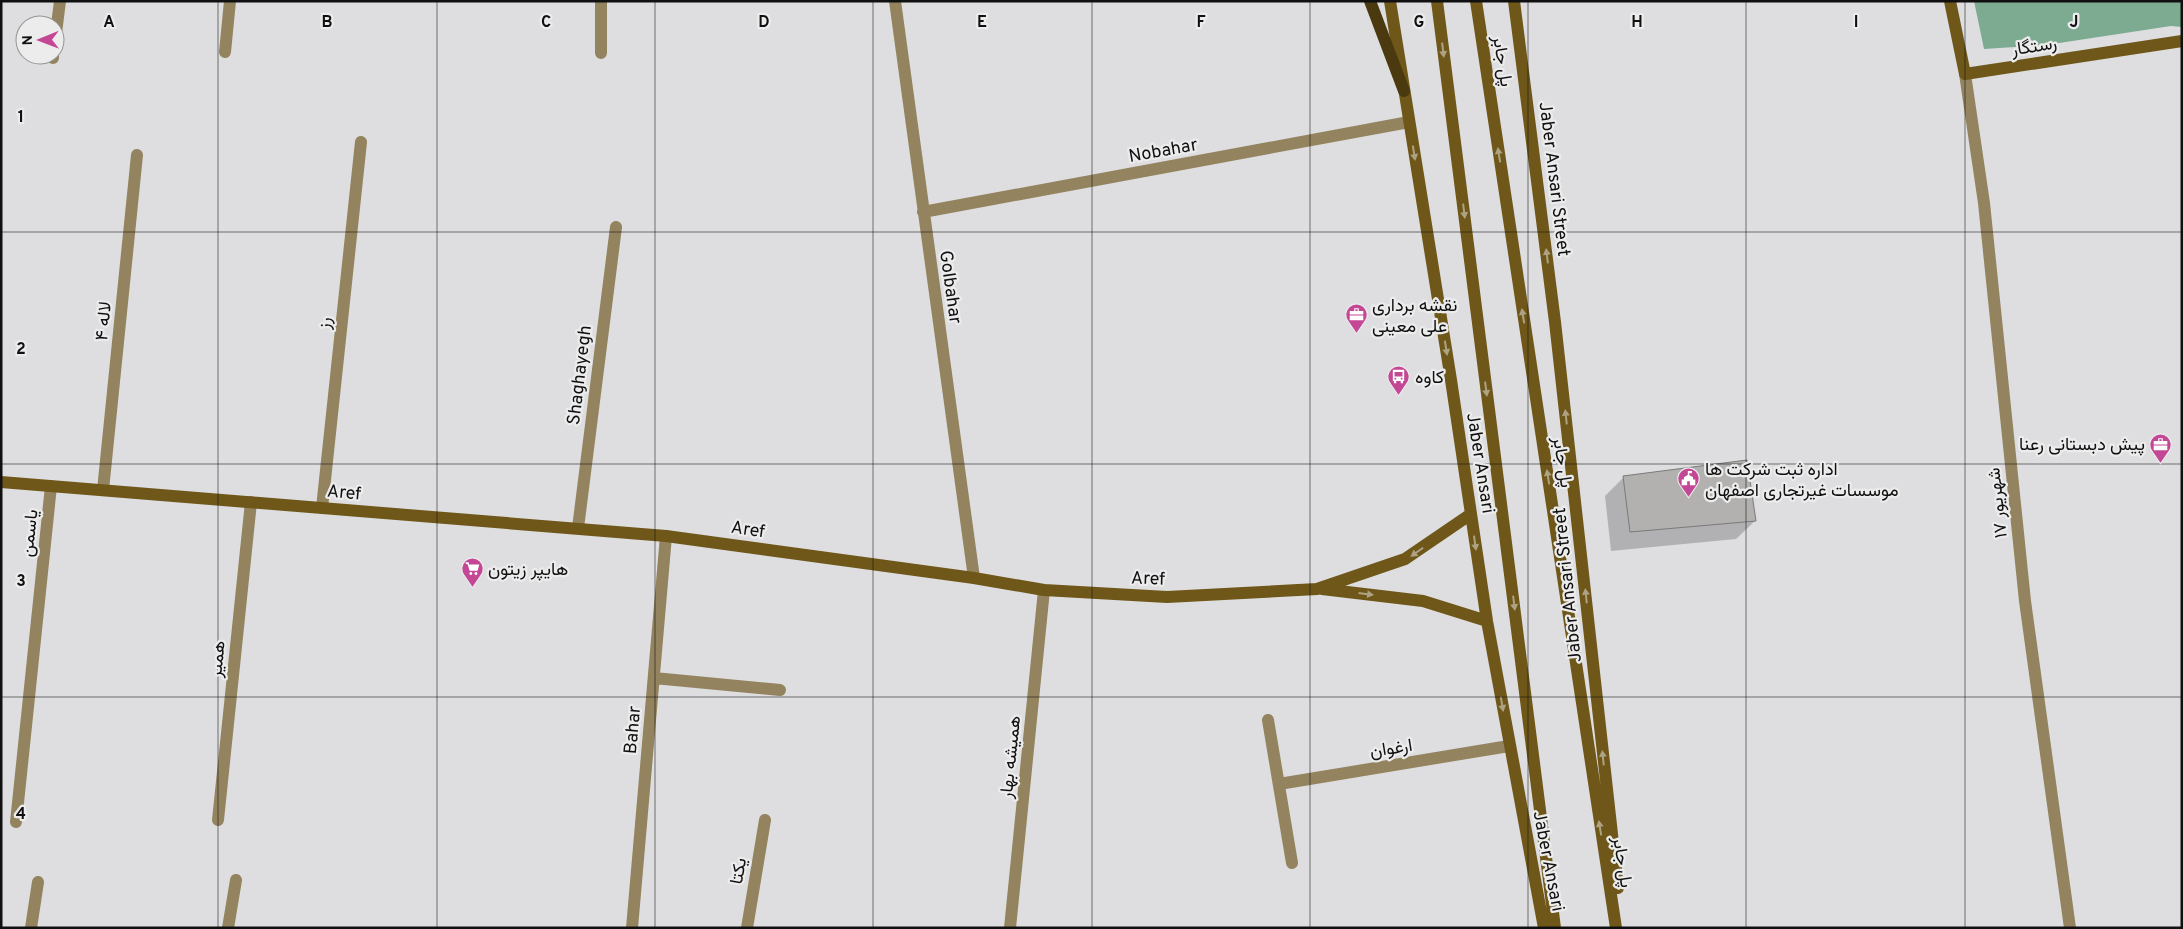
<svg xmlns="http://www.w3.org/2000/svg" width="2183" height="929" viewBox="0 0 2183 929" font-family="Overpass,Vazirmatn,sans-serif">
<rect width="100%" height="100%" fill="#dedee0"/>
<path fill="#7cab91" d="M1974 1H2182V27L2171 26 2046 45 1984 49Z"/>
<path fill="#0003" d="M1624 477 1755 521 1736 539 1611 551 1605 496Z"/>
<path fill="#b2b1b0" stroke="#7b7a7a" d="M1747 460 1756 521 1630 532 1623 476Z"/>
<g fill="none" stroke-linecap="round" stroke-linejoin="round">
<path stroke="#93835e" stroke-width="12" d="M895 1 974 578
M55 41 60 1
M225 52 230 1
M601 53V1
M53 58V55
M1965 74 1984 203 2025 601 2070 928
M923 212 1409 122
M103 490 137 155
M322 508 361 142
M578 528 616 227
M654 678 780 690
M1268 720 1292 863
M1279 784 1509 746
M218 820 251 502
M16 822 51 486
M31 928 38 882
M228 928 236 880
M632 928 666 536
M747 928 765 820
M1010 928 1044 590"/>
<path stroke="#6e5719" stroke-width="12" d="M1390 1 1451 380 1487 621 1544 928
M1437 1 1555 928
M1476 1 1616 928
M1514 1 1555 322 1618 888
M1950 1 1965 74 2182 41
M1 482 666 536 974 578 1044 590 1167 597 1317 589 1405 559 1471 514
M1322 589 1423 601 1487 621"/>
<path stroke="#4b3a10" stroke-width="12" d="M1370 1 1404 91"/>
</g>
<defs><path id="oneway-solid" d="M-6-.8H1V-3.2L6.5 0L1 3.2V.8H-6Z" transform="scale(1.25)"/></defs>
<g fill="#ada283">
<use href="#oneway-solid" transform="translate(1443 50) rotate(83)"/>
<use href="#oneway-solid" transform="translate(1414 153) rotate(81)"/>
<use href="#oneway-solid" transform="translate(1499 155) rotate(-99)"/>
<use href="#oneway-solid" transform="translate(1464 211) rotate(83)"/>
<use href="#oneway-solid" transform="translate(1547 256) rotate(-97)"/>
<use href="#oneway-solid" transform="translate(1523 316) rotate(-99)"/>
<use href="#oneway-solid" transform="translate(1446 348) rotate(81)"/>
<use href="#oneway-solid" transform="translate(1486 389) rotate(83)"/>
<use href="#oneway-solid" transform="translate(1566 417) rotate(-96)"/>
<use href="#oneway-solid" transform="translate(1548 477) rotate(-99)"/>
<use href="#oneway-solid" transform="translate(1475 543) rotate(82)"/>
<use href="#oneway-solid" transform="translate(1417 552) rotate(145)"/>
<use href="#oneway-solid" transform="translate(1366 594) rotate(7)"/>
<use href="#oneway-solid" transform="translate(1586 596) rotate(-96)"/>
<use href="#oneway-solid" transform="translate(1514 603) rotate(83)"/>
<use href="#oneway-solid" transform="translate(1502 704) rotate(80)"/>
<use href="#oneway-solid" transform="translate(1603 758) rotate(-96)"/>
<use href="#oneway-solid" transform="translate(1600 828) rotate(-99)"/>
</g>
<path fill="none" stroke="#101011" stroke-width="1" stroke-opacity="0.55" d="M218 1V928M437 1V928M655 1V928M873 1V928M1092 1V928M1310 1V928M1528 1V928M1746 1V928M1965 1V928M1 232H2182M1 464H2182M1 697H2182"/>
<defs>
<symbol id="office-pin" viewBox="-11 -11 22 30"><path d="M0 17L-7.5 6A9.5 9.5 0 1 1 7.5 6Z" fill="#c44795" stroke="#ececed"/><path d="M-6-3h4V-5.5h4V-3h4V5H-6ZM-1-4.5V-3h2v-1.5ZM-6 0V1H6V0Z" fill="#fff"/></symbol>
<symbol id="bus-pin" viewBox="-11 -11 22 30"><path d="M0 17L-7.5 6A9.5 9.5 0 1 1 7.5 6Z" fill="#c44795" stroke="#ececed"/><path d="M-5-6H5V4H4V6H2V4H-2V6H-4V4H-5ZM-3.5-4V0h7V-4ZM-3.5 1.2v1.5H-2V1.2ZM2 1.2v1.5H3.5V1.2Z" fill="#fff"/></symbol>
<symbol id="civic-pin" viewBox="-11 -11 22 30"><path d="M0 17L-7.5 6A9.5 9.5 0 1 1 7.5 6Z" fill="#c44795" stroke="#ececed"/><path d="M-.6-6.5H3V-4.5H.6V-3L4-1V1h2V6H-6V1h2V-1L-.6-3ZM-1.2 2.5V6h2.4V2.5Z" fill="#fff"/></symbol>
<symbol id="supermarket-pin" viewBox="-11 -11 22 30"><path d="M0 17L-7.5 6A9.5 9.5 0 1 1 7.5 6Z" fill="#c44795" stroke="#ececed"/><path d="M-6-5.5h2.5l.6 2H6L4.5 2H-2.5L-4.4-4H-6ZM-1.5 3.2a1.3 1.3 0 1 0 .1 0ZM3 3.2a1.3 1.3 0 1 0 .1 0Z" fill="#fff"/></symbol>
</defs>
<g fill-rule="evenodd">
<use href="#office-pin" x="1344" y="302" width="25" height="34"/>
<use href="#bus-pin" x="1386" y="364" width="25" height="34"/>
<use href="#office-pin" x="2148" y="432" width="25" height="34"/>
<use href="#civic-pin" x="1676" y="466" width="25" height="34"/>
<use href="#supermarket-pin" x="460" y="556" width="25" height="34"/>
</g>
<g text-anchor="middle" stroke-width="4.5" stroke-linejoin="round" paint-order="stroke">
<g font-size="18" fill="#101011" stroke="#ececed">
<text transform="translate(2034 46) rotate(-9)" y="6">رستگار</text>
<text transform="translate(1503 61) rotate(81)" y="6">پل جابر</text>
<text transform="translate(1163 150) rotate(-10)" y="6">Nobahar</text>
<text transform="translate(1555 179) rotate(83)" y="6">Jaber Ansari Street</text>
<text transform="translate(951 287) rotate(82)" y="6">Golbahar</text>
<text transform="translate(103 321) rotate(-84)" y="6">لاله ۴</text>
<text transform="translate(324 323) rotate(-84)" y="6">رز</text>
<text transform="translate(579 375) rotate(-83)" y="6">Shaghayegh</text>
<text transform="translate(1563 462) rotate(81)" y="6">پل جابر</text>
<text transform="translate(1481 463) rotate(81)" y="6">Jaber Ansari</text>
<text transform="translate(344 492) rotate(5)" y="6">Aref</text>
<text transform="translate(1997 503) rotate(-96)" y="6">۱۷ شهریور</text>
<text transform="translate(748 529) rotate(8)" y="6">Aref</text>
<text transform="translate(29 533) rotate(-84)" y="6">یاسمن</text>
<text transform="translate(1148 578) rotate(2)" y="6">Aref</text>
<text transform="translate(1567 585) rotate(-96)" y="6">Jaber Ansari Street</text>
<text transform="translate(217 659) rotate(-84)" y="6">همیر</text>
<text transform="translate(632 730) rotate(-85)" y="6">Bahar</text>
<text transform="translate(1391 748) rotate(-9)" y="6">ارغوان</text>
<text transform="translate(1010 757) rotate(-84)" y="6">همیشه بهار</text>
<text transform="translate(1549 861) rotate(79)" y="6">Jaber Ansari</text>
<text transform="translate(1623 862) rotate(81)" y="6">پل جابر</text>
<text transform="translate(738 871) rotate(-80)" y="6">یکتا</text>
</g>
<g font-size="18" fill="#101011" stroke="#ececed" text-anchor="start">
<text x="1372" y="311">نقشه برداری<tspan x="1372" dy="21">علی معینی</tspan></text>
<text x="1415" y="383">کاوه</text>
<text x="2145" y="450" text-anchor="end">پیش دبستانی رعنا</text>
<text x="1705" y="475">اداره ثبت شرکت ها<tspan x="1705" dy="21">موسسات غیرتجاری اصفهان</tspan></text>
<text x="488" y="575">هایپر زیتون</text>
</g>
</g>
<g font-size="16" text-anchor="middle" font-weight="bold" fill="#101011" stroke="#ececed" stroke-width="4.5" stroke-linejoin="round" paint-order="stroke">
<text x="109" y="27">A</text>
<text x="327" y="27">B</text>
<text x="546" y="27">C</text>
<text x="764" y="27">D</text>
<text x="982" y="27">E</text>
<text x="1201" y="27">F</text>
<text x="1419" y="27">G</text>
<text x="1637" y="27">H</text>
<text x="1856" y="27">I</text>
<text x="2074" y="27">J</text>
<text x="21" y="122">1</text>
<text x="21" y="354">2</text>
<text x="21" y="586">3</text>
<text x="21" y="819">4</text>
</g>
<rect width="2183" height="929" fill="none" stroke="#101011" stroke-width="5"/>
<g transform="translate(40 40) rotate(269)"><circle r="24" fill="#ececed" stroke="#949495"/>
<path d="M0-4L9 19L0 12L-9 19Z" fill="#c44795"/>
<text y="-8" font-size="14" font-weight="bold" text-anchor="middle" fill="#101011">N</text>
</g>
</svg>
